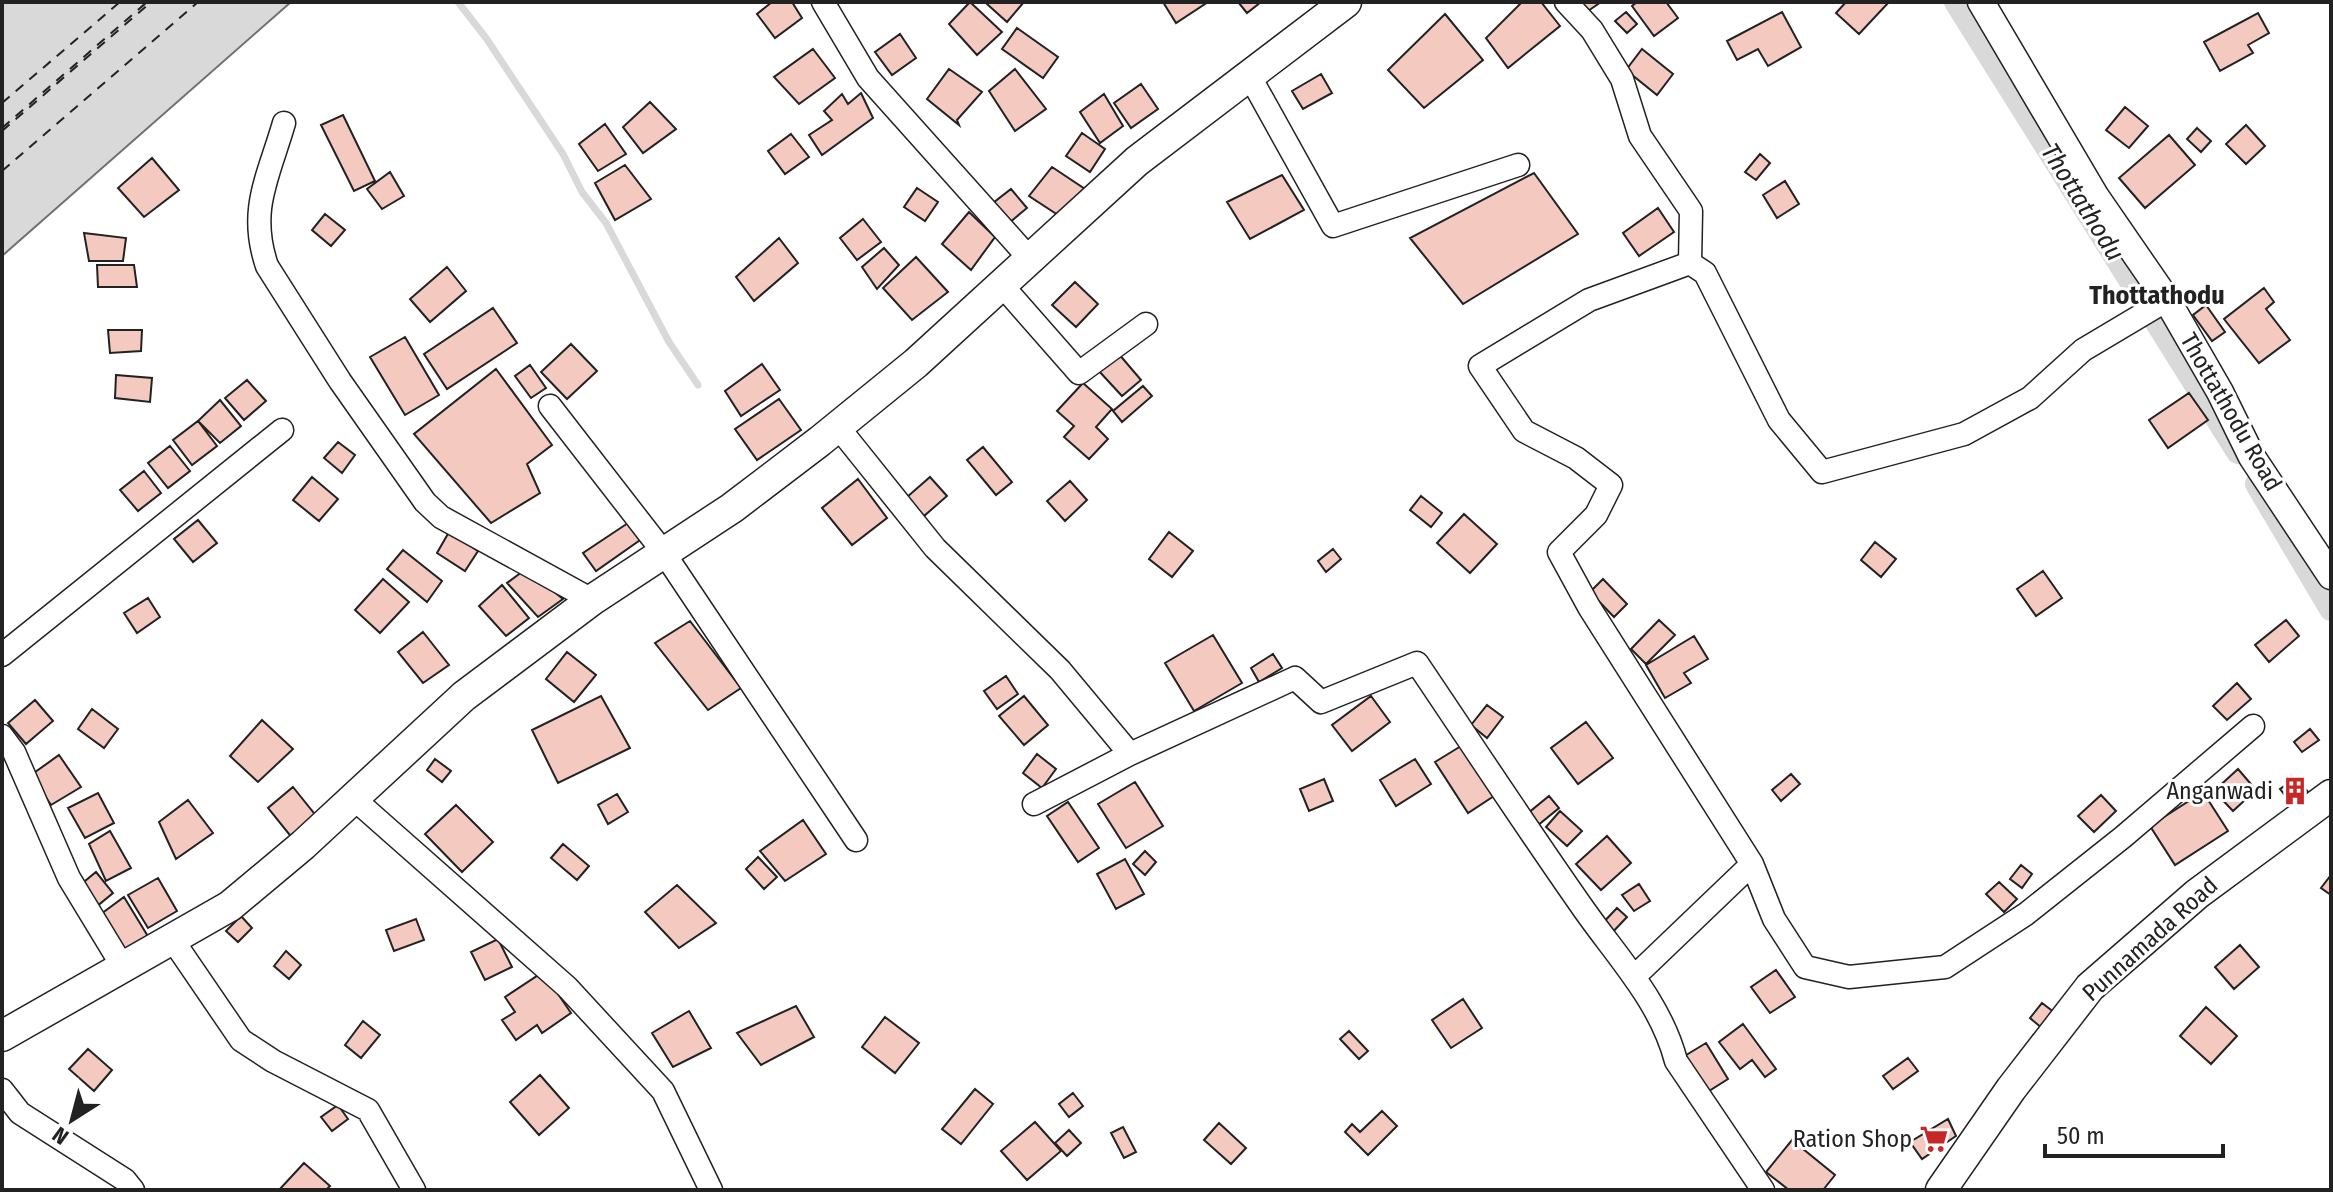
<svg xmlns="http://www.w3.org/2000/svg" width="2333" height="1192" viewBox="0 0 2333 1192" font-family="'Fira Sans Condensed',sans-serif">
<rect width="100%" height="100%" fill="#fff"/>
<path fill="#d9d9d9" stroke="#6f6f6f" stroke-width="2" d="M2 2H291L2 256Z"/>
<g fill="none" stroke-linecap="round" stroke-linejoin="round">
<path stroke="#d9d9d9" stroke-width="7" d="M458 2 486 38 563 154 582 192 606 223 669 342 698 385"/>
<path stroke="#d9d9d9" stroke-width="24" d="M1956 2 2238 452
M2257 484 2331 609"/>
<path stroke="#222" stroke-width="2" stroke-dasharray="10 8" stroke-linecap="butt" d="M2 103 120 2
M2 128 147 2
M2 131 151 2
M2 171 198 2"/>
</g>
<path fill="#f3c9c0" stroke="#222" stroke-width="2" d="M772 2H792L802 18 775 38 757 14Z
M970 2 1002 32 977 55 949 24Z
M988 2H1024L1007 22 987 4Z
M1163 2H1208L1176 23Z
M1238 2H1261L1247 13Z
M1522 2H1541L1560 26 1508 68 1486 38Z
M1581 2H1601L1588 11Z
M1637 2H1666L1678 18 1654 36 1632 6Z
M1846 2H1889L1859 34 1836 13Z
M1626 12 1637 24 1627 33 1615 21Z
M1782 12 1801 47 1768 66 1758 49 1737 60 1727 41Z
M2258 13 2269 33 2248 45 2253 53 2220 71 2204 42Z
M1445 14 1483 60 1424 108 1388 70Z
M1017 28 1058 57 1043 78 1002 49Z
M900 34 916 58 892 75 875 52Z
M813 49 835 78 799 104 774 77Z
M1642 49 1673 74 1657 95 1626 70Z
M949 69 982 92 957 120 959 125 927 99Z
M1015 69 1046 109 1015 131 989 91Z
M1321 74 1332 93 1303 109 1292 91Z
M1141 84 1158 109 1131 128 1114 103Z
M861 93 873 118 822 155 809 135 832 120 824 111 842 94 848 104Z
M1104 94 1123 126 1100 143 1080 112Z
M650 102 676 129 643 153 623 127Z
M2125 107 2148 126 2129 148 2106 130Z
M343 115 375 181 354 191 321 125Z
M605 124 626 154 598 171 579 144Z
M2246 125 2265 146 2246 164 2226 144Z
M2197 128 2211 141 2201 152 2187 139Z
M1082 133 1105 149 1090 172 1066 156Z
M791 134 809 157 785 174 768 151Z
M2169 135 2195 165 2145 208 2119 178Z
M1760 154 1770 163 1756 180 1745 172Z
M152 158 179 190 144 217 118 188Z
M625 165 651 199 615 220 595 183Z
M1052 167 1085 189 1061 217 1029 196Z
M390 172 404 196 382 209 367 189Z
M1534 173 1578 234 1463 304 1410 238Z
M1282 175 1304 210 1250 239 1227 202Z
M1785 181 1799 204 1777 218 1763 195Z
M917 188 938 202 925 221 904 207Z
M1011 189 1027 208 1009 223 993 203Z
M1658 208 1674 232 1639 256 1623 233Z
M969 212 995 237 971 270 942 244Z
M325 214 345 230 331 246 312 230Z
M863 219 881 242 857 260 840 238Z
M84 233 126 238 123 261H89Z
M779 238 798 263 754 301 736 277Z
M884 248 899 265 877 289 862 267Z
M916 257 948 292 912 320 883 288Z
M97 265H134L137 287H98Z
M447 267 466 291 430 322 410 299Z
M1075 282 1098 304 1076 327 1052 305Z
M2264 288 2274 302 2266 309 2290 340 2259 363 2224 319Z
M2206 305 2225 332 2212 341 2193 315Z
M493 308 517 343 447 389 424 354Z
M108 330H142L141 351 110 353Z
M405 337 439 395 405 415 370 357Z
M571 344 597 371 567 399 541 372Z
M1118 353 1141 380 1122 396 1098 370Z
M762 364 780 390 741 416 725 391Z
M530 365 546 388 531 398 515 376Z
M496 369 552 445 527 464 540 493 491 523 414 434Z
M116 375 152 378 150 402 115 398Z
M247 380 266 401 244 420 225 398Z
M1083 383 1112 409 1096 427 1108 439 1089 459 1064 437 1074 426 1057 411Z
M1143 386 1152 396 1122 422 1113 411Z
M2189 393 2208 420 2168 448 2149 420Z
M779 399 801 430 757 460 735 429Z
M220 400 241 426 220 443 198 421Z
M198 421 217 446 192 465 173 440Z
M338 442 355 455 342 473 324 458Z
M170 446 190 471 168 488 148 463Z
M983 447 1012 482 996 495 967 460Z
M144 471 161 493 138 511 120 490Z
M312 477 338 499 319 521 293 500Z
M930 477 947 496 924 516 907 497Z
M858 479 887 518 852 545 822 508Z
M1070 481 1087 500 1065 521 1047 501Z
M1421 496 1442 513 1431 527 1410 510Z
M1464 514 1497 544 1470 573 1437 543Z
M198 520 217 543 193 562 174 539Z
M631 521 643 538 596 571 583 553Z
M449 532 478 551 465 571 437 553Z
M1169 532 1193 551 1172 577 1149 559Z
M1875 542 1896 559 1881 577 1861 560Z
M1333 549 1341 559 1326 572 1318 561Z
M403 550 442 581 427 602 387 569Z
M526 569 563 599 538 617 507 583Z
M2043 571 2062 598 2036 616 2017 589Z
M383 579 409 602 380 633 355 610Z
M1603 579 1627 604 1614 617 1590 592Z
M502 585 529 618 506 636 479 606Z
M148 598 160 617 137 633 124 613Z
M1659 620 1675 635 1646 664 1631 649Z
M2286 620 2299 636 2269 662 2255 645Z
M690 621 741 688 708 710 655 643Z
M423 632 449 665 423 683 398 652Z
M1213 635 1242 683 1194 711 1165 663Z
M1694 636 1708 659 1684 673 1691 683 1665 698 1646 665Z
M567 652 596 675 574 702 546 679Z
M1273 654 1282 668 1259 682 1251 668Z
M1006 676 1018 694 997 709 984 691Z
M2237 683 2251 699 2227 720 2213 706Z
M601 696 630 748 558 783 532 730Z
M1024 696 1048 725 1024 745 999 716Z
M1371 696 1390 722 1352 751 1332 725Z
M35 700 53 721 26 744 8 723Z
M1487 705 1503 717 1487 738 1471 725Z
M92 709 118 729 104 748 78 729Z
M262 720 293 749 258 782 230 756Z
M1586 722 1613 758 1578 784 1551 748Z
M2310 729 2319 740 2302 752 2294 742Z
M1461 746 1494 796 1468 813 1435 762Z
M1037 754 1056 769 1042 788 1023 773Z
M59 755 81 787 51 805 31 775Z
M435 759 451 771 442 782 427 770Z
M1415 759 1431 784 1396 806 1380 780Z
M2238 769 2256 790 2233 811 2214 791Z
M1791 774 1800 784 1781 801 1772 790Z
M2296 778 2309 793 2291 803 2280 789Z
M1324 779 1333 801 1309 811 1300 789Z
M1135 782 1163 826 1126 848 1098 804Z
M293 787 321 822 297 844 268 808Z
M2203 792 2228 831 2175 865 2150 826Z
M98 793 114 823 85 838 68 808Z
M617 794 628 812 608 824 598 805Z
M2101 795 2116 811 2094 832 2078 816Z
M1549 796 1559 808 1537 826 1527 814Z
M188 800 213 833 176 859 159 822Z
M1068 802 1099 848 1078 862 1047 816Z
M456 805 493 842 462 872 425 834Z
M1560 811 1582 831 1567 846 1546 827Z
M803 820 826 854 785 881 760 851Z
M110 831 131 868 106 881 89 844Z
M1607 836 1631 863 1601 890 1576 864Z
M563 844 589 866 577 880 551 858Z
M1145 851 1156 862 1145 875 1133 864Z
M758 857 777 877 764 889 746 869Z
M1125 859 1144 894 1116 909 1097 874Z
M2021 865 2032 874 2022 888 2010 879Z
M96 872 113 893 96 907 79 886Z
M2331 875V895L2321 888Z
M158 878 177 911 148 928 128 895Z
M1999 882 2017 899 2004 912 1986 894Z
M1639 884 1650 901 1634 911 1622 895Z
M677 885 716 923 679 948 645 912Z
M124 897 152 943 129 957 101 914Z
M1617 908 1627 917 1608 937 1598 928Z
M241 916 252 928 238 942 226 931Z
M416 919 424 940 394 951 386 930Z
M498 939 512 967 485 980 471 952Z
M2240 945 2259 967 2234 989 2215 967Z
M286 951 301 965 289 979 274 966Z
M1776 970 1795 997 1770 1013 1751 987Z
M543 972 571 1013 542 1033 537 1025 516 1040 502 1020 515 1012 505 997Z
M1463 999 1482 1028 1451 1048 1432 1020Z
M2042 1003 2055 1013 2043 1029 2030 1018Z
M796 1006 814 1037 761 1065 737 1033Z
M2206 1007 2237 1036 2211 1064 2180 1036Z
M689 1011 711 1048 673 1067 652 1033Z
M885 1017 919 1043 895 1073 862 1047Z
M363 1021 380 1035 361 1058 345 1045Z
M1743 1024 1776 1069 1765 1077 1752 1060 1740 1069 1719 1042Z
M1349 1031 1368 1051 1359 1059 1340 1039Z
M1706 1043 1728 1079 1701 1096 1678 1060Z
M88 1049 112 1070 94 1091 69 1069Z
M1908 1058 1918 1071 1893 1089 1883 1076Z
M540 1075 569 1108 539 1135 510 1102Z
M975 1089 993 1104 961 1144 942 1129Z
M1073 1093 1083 1106 1069 1117 1059 1104Z
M338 1105 348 1119 332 1131 321 1117Z
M1382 1111 1397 1126 1368 1155 1345 1132 1352 1124 1360 1132Z
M1948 1119 1956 1136 1922 1159 1910 1142Z
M1035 1122 1061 1151 1027 1180 1001 1151Z
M1219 1123 1246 1148 1231 1164 1204 1140Z
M1123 1127 1136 1152 1124 1158 1111 1133Z
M1069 1130 1081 1143 1067 1156 1055 1143Z
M1792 1140 1835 1175 1823 1190H1789L1766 1172Z
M304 1163 330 1186 326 1190H279Z"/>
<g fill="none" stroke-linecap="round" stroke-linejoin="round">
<defs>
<path id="minor" d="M823 2 868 78 1030 259
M1566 2 1592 30 1622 79 1640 136 1691 211 1690 263 1589 300 1480 366 1524 431 1576 458 1611 485 1596 515 1559 552 1589 607 1752 864 1774 919 1805 967 1849 977 1945 967 2026 914 2123 837 2253 726
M1249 75 1333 226 1518 165
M284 123C268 178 248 210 267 266L340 381 425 502 441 517 592 600
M1690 263 1705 273 1779 420 1822 472 1964 434 2030 398 2083 350 2167 300
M1000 283 1079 373 1146 324
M550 406 664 553 856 840
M838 427 935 548 1060 670 1130 754 1295 678 1321 702 1417 663C1473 746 1528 830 1585 911 1619 959 1661 1003 1676 1061L1763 1190
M2 655 282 430
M2 736 14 752 69 878 123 967
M353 798 567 987 663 1091 711 1190
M1034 804 1130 754
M172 939 241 1040 273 1061 368 1110 414 1190
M1634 977 1752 864
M2 1090 20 1113 125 1180 133 1190"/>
<path id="tertiary" d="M1981 2 2096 197 2167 300 2220 392 2252 457 2331 576"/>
<path id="secondary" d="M2 1036 230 906 303 845 464 696 592 600 732 508 820 441 916 363 1137 161 1346 2
M1941 1190 2011 1089 2090 987 2197 894 2331 795"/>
</defs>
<use href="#minor" stroke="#222" stroke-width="25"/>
<use href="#tertiary" stroke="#222" stroke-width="29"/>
<use href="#secondary" stroke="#222" stroke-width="33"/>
<use href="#minor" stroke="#fff" stroke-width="22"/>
<use href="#tertiary" stroke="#fff" stroke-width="26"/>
<use href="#secondary" stroke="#fff" stroke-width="30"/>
</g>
<defs>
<symbol id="building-bare" viewBox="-9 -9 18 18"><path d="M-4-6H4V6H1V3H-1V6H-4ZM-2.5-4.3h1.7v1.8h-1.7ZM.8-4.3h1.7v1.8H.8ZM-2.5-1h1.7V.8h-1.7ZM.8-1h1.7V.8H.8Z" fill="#c62828" stroke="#fff" stroke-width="2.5" paint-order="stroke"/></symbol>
<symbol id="supermarket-bare" viewBox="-9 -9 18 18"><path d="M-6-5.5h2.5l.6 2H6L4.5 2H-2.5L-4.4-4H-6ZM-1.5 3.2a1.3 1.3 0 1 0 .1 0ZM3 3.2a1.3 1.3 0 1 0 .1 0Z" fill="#c62828" stroke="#fff" stroke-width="2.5" paint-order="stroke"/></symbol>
</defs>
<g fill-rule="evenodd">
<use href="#building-bare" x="2275" y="771" width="40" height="40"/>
<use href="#supermarket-bare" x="1914" y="1119" width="40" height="40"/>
</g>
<g text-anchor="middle" stroke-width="6" stroke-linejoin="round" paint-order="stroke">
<g font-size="24" fill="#222" stroke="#fff">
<text transform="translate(2231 412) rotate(60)" y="8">Thottathodu Road</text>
<text transform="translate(2150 939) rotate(-42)" y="8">Punnamada Road</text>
</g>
<g font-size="24" fill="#222" stroke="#fff" text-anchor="end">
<text x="2273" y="799">Anganwadi</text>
<text x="1912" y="1147">Ration Shop</text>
</g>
<g font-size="26" font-style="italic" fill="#222" stroke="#fff">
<text transform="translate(2083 202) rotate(58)" y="9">Thottathodu</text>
</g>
<g font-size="26" font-weight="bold" fill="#222" stroke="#fff">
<text x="2157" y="304">Thottathodu</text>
</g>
</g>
<rect width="2333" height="1192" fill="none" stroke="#222222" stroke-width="8"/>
<g transform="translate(72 1120) rotate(216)" stroke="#ffffff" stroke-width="6" paint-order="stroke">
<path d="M0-6L14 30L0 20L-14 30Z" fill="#222222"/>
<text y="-12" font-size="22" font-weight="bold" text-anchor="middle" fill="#222222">N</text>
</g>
<path d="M2045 1144v12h178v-12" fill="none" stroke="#222222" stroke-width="4"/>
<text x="2057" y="1144" font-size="24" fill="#222222" stroke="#ffffff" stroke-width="6" paint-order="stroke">50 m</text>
</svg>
